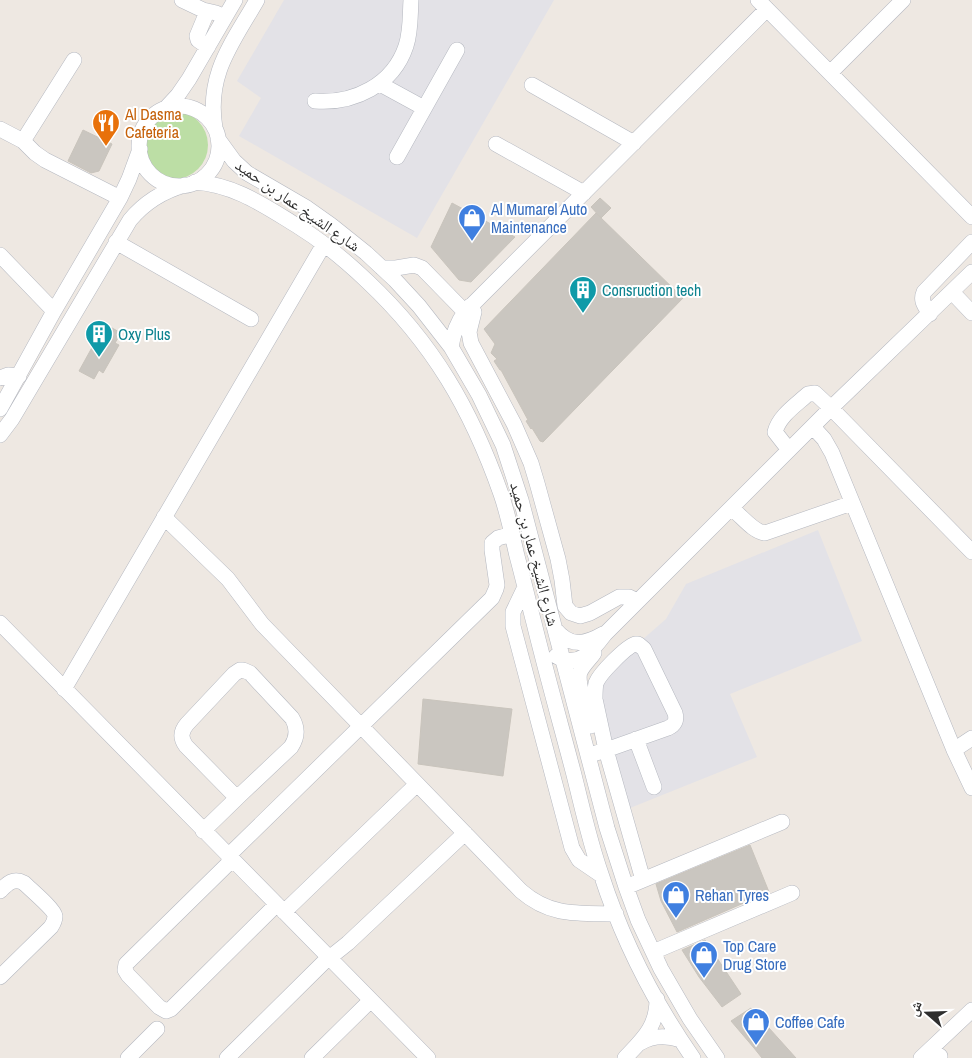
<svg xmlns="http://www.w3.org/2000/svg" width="972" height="1058" viewBox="0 0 972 1058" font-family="'Archivo Narrow','Noto Naskh Arabic',sans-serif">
<rect width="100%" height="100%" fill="#eee8e2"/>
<path fill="#e3e2e7" d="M284 0H554L417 238 239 136 261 98 237 81Z
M818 530 862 641 730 694 757 757 630 808 594 682 666 619 686 584Z"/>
<path fill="#bcdea5" d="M140 145a34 34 0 1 1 68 0a34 34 0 1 1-68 0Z"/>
<path fill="#cac6c0" stroke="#c9c4bc" d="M83 130 112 144 99 171 91 173 68 161Z
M600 198 611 208 601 218 591 207Z
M452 203 515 237 471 282 459 280 431 247Z
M596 213 683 298 543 442 540 441 532 428 531 429 526 421 528 420 501 370H500L494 361 497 359 491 353 495 344 484 329Z
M105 324 121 333 115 343 119 345 103 373 99 370 94 379 79 371Z
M423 699 512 709 503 776 418 764Z
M750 845 769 892 677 932 661 901 656 884Z
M705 940 741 994 722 1007 699 977 682 950Z
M751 1008 796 1058H762L754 1048 731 1021Z"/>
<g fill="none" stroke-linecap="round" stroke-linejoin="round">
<defs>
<path id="minor" d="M182 0 203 10 216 13 225 17
M758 0 972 217
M207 12 197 36 198 40 208 47
M830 73 903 0
M380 84 424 108
M532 85 634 143
M315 101C354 104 393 85 406 46 411 31 410 15 411 0
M139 146a40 40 0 1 1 80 0a40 40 0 1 1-80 0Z
M165 109 178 95 189 79 235 0
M215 128C206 74 232 44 257 0
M0 129 23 141 35 153 45 160 120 198
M218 139 234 161 247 173 307 208 331 225 366 253 395 280 419 306 451 347 479 395 503 445 521 500 607 828 626 887 638 920 661 969 690 1019 717 1058
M23 141 74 60
M496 144 584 193
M397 157 457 50
M195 182C235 185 263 205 296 225 322 241 345 260 367 281 433 343 471 409 501 494 508 514 512 535 517 556 523 578 528 600 534 623 546 672 560 722 573 771 582 806 589 840 601 874 622 939 654 1002 693 1058
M116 242 251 319
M0 255 54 311
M382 268H396L414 265 422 268 465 312
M952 292 972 313
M470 306 474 312 469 332 471 343 514 424 531 463 537 483 558 559 562 580 565 606 571 613 580 616 590 613 619 597H629L637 601
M930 314C925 306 920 301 924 292L972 242
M451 347C453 334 457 323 465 312L767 9
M0 378 8 375 19 376
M0 409 54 311 120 198 129 179 140 149
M813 427 824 439 832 453 954 750 972 788
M0 435 12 419 130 220C145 202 163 191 185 185
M789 450 775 432C779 416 796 405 808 394L815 393 831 408 972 552
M731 508C741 515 753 532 765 533L852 503
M164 517 228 579 262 624 521 891C551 917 578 913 616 914
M525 587 513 612V626L572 848 579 860 601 875
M0 623 428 1058
M555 629C570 647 584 645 603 634
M635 644H638L644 649 675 713C677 720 675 725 668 728L606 750 595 699C595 693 595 688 596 683 600 673 626 647 635 644Z
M556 656C578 670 593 650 605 634L831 408 972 272
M240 670H243L250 673 292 718C298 728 297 738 291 747L237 798 186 746C180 738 181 731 187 724L234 674Z
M64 689 324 244
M591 726C588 714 576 683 580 672 583 665 590 659 594 653
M636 739 654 787
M954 750 972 738
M596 753 606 750 643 880
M203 831 237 798
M228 856 492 598 496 589 497 585 492 550V543L498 538 512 534
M232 860 126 964 125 970 128 975 159 1007 166 1011 171 1009 276 905
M626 887 782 822
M0 891C7 884 13 877 24 883 30 889 54 909 55 916 55 921 53 924 51 927L0 977
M284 912 417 784
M653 952 792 893
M640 1043C653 1035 666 1035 681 1040
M128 1058 157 1029
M227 1058 323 963 348 943 465 833
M312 1058 371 1000
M625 1058C643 1039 657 1027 657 999
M921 1058 972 1010
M938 1058 940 1056"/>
</defs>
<use href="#minor" stroke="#b5b8c0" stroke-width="16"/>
<use href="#minor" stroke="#fff" stroke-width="15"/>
</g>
<defs>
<symbol id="restaurant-pin" viewBox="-11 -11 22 30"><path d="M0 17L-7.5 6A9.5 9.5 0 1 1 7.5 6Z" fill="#e8710a" stroke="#fff"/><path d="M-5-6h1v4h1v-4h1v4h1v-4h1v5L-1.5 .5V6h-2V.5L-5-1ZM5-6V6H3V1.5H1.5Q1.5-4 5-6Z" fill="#fff"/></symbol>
<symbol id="shop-pin" viewBox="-11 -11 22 30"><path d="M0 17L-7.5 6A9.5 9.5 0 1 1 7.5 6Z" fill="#3f7fe0" stroke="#fff"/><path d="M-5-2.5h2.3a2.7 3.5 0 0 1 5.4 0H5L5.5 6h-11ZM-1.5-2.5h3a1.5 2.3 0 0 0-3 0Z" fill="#fff"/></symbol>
<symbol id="building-pin" viewBox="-11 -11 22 30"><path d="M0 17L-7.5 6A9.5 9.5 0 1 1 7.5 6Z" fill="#0f9aa8" stroke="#fff"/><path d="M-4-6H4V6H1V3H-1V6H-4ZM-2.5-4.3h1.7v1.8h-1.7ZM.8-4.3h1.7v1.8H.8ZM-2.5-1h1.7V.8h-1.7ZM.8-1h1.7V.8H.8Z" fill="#fff"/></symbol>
</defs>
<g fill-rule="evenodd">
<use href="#restaurant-pin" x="90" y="107" width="32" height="43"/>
<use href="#shop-pin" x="456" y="202" width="32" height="43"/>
<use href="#building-pin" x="567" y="274" width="32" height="43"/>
<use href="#building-pin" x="83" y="318" width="32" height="43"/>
<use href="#shop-pin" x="660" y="879" width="32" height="43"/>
<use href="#shop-pin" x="688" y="939" width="32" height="43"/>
<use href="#shop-pin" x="740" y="1006" width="32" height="43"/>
</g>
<g text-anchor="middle" stroke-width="4" stroke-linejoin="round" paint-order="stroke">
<g font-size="16" fill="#c56008" stroke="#fff" text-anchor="start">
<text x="125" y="120">Al Dasma<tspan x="125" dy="18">Cafeteria</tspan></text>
</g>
<g font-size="16" fill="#2e2e2e" stroke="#fff">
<text transform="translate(298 205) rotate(35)" y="6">شارع الشيخ عمار بن حميد</text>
<text transform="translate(535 554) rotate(75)" y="6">شارع الشيخ عمار بن حميد</text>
</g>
<g font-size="16" fill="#366cbe" stroke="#fff" text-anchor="start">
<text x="491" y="215">Al Mumarel Auto<tspan x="491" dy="18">Maintenance</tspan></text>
<text x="695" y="901">Rehan Tyres</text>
<text x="723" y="952">Top Care<tspan x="723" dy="18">Drug Store</tspan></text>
<text x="775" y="1028">Coffee Cafe</text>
</g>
<g font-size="16" fill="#0d838f" stroke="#fff" text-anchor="start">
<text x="602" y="296">Consruction tech</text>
<text x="118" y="340">Oxy Plus</text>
</g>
</g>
<g transform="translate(927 1013) rotate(290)" stroke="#ffffff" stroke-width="4" paint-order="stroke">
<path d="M0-4L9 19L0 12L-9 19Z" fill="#2e2e2e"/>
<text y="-8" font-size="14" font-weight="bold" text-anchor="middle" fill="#2e2e2e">ش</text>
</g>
</svg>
